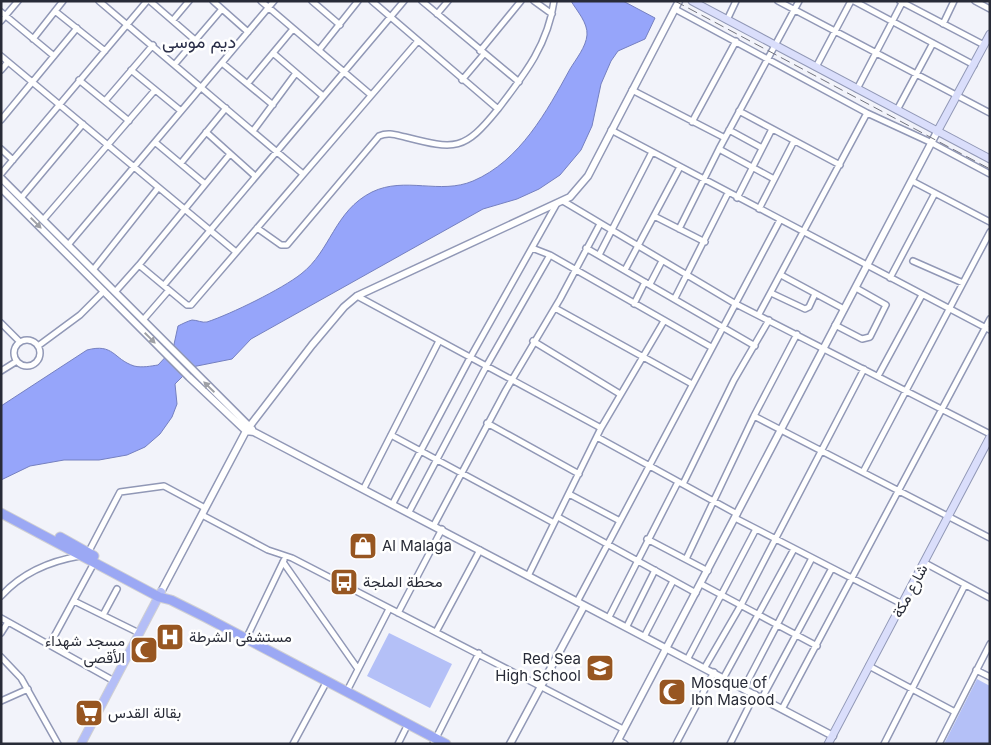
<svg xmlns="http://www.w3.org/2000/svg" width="991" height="745" viewBox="0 0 991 745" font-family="Inter,Vazirmatn,sans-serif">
<rect width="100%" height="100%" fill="#f2f3fa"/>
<path fill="#b4c0f7" d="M389 633 452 664 430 708 367 676Z
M977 679 990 686V744H944Z"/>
<path fill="#96a5fa" stroke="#7580c0" d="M571 1H623L655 18 645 39 618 51 611 61 601 84 592 126 581 150 560 175 539 189 517 199 483 209 251 339 232 359 192 367 175 384 177 404 172 417 160 434 145 447 127 455 99 460H64L30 466 1 480V406L87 350C114 343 113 359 134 366 142 368 151 366 158 365L173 349 178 326C182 324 188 321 192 320 197 320 202 323 207 322 231 314 282 289 301 274 331 251 334 211 372 192 405 176 440 195 473 181 520 161 547 111 570 69 576 59 586 47 587 35 588 23 577 11 571 1Z"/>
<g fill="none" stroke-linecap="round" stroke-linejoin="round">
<defs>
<path id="minor" d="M99 1 303 174
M150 1 195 40
M213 1 248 32
M261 1 371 95
M312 1 340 25
M372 1 498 109C524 75 548 45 554 1
M422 1 519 82
M534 1 552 14
M778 1 990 113
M854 1 974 65
M900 1 984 45
M975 1 990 9
M675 9 867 113 932 143 990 174
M55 11 105 51
M1 12 54 56
M437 14 448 1
M173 20 189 1
M727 20 736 1
M1 21 18 1
M943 24 954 1
M33 39 63 1
M319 50 358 1
M480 51 521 1
M273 53 323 96
M1 56 236 252
M222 63 273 105
M175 64 222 9
M816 67 851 1
M1 70 8 62
M131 70 181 111
M79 80 129 121
M462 80 484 54
M248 83 293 29
M857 89 903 1
M632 90 725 138
M105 101 153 45
M897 110 933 43
M739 111 840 165
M1 120 77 28
M692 122 736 41
M611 130 990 330
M729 130 762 148
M253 131 296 73
M206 132 255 176
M156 143 205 184
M1 149 13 160
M719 149 774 179
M181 163 226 108
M1 174 147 1
M912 181 990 222
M21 198 83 124
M737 198 772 129
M563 201 734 303 990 434
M759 209 794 141
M654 216 705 242
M43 220 155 90
M257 228 281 245H287L379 136C388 132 396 135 405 137 456 150 464 151 498 109
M679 229 719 149 799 1
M68 245 274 1
M532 248 550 255 711 347
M586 248 755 346
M599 255 652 152
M913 261 963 283
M139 265 230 154
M93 270 158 188
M625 270 680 167
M781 275 844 309
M890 278 935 193
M650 284 662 261
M164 285 404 1
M115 292 139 265 187 305H191L418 41
M771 293 805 309 809 307 815 294
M357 296 601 428
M675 298 728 193
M634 304 645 282
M555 308 692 384
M759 314 867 113
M143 320 169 290
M1 323 20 342
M835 325 862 339 870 337 886 305 856 288
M14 353a13 13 0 1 1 26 0a13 13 0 1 1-26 0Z
M533 341 620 394
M38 346 80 315 104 291
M1 371 17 361
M878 376 922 295
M754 416 990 538
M487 423 579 474
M391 435 554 523
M597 437 737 514
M863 472 990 232
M683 484 734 380 769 320
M364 488 439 341
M569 494 620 521
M393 503 470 358 556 205
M409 512 487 365 550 255
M202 515 268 550 292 558 623 729
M558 517 696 593
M735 518 902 604
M434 525 506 390 560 299 600 224
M647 539 708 571
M88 553 120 492 164 486 205 508
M686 559 754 416 797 334
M283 562 358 669
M925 563 990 598
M528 576 601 428 664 321
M701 584 817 646
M1 596C22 573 50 561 80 556
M74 601 139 633
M577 602 780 220
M398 613 442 529
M103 615 117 589
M609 617 678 482
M1 618 114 681
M627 626 655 570
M436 632 480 550
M1 633 8 622
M645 635 673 581
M246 639 284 560
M50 644 94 563
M1 657 21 678 58 744
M688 658 756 529
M869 666 955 712
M705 667 741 605 864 369
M976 670 990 677
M724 677 794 549
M744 688 812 558
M347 691 389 609
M762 698 832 568
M1 701 28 689
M782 709 990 319
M618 740 625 744
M293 744 327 681
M398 744 408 724
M433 744 479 653
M676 744 714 672
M730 744 755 694
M884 744 965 585
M939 744 990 644"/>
<path id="tertiary" d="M1 178 252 429
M1 188 189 377 246 431 254 432 833 736
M161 592 246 431 312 345 344 307 357 296 570 197 588 176 679 1
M510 744 584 606
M616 744 937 132"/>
<path id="secondary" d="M692 1 990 159
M937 132 990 34
M828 744 990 437"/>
<path id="primary" d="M81 744 161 592"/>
<path id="trunk" d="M1 513 159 597 171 600 205 617 446 744
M60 537 94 556"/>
</defs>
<use href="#minor" stroke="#9198b6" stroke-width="8"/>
<use href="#tertiary" stroke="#9198b6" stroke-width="9"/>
<use href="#secondary" stroke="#9198b6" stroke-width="9"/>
<use href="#primary" stroke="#d0d0d3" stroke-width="10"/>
<use href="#trunk" stroke="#d0d0d3" stroke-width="11"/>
<use href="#minor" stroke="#fff" stroke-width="5"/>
<use href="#tertiary" stroke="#fff" stroke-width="6"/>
<use href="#secondary" stroke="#dadefb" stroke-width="7"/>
<use href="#primary" stroke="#b4bef7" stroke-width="8"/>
<use href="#trunk" stroke="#9ba8f4" stroke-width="9"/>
<path stroke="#72747f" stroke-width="1" stroke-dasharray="10 5" stroke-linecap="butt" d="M675 1 990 169"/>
</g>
<defs><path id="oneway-solid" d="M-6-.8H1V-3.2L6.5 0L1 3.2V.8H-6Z" transform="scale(1.25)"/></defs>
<g fill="#9ea0a5">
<use href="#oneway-solid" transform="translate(36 223) rotate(45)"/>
<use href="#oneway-solid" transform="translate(150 338) rotate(45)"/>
<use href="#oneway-solid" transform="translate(209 387) rotate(-136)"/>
</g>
<defs>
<symbol id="shop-square" viewBox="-11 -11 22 22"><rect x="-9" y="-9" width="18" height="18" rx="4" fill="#975621" stroke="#fff"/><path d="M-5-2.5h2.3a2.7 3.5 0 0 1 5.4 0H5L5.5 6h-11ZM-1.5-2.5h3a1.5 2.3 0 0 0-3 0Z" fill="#fff"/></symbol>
<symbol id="bus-square" viewBox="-11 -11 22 22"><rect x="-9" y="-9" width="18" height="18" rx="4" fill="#975621" stroke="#fff"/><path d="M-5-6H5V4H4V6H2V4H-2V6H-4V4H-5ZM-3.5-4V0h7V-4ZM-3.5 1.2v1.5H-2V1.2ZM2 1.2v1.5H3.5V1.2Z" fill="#fff"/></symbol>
<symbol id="hospital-square" viewBox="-11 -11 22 22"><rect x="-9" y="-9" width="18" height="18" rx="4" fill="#975621" stroke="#fff"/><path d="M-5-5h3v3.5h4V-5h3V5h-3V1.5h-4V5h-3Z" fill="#fff"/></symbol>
<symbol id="mosque-square" viewBox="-11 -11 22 22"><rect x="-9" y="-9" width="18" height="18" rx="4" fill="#975621" stroke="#fff"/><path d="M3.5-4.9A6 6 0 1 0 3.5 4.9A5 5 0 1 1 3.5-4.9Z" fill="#fff"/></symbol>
<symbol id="school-square" viewBox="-11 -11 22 22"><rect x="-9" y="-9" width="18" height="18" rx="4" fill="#975621" stroke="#fff"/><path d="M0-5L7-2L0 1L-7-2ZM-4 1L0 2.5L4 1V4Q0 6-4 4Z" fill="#fff"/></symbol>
<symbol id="supermarket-square" viewBox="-11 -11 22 22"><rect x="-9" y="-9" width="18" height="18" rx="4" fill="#975621" stroke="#fff"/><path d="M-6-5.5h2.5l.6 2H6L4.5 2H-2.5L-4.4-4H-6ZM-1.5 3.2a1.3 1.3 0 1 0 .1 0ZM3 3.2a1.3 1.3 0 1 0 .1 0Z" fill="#fff"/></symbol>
</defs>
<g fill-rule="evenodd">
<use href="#shop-square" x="347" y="530" width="32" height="32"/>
<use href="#bus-square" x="328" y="566" width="32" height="32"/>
<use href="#hospital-square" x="154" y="621" width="32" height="32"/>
<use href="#mosque-square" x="128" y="634" width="32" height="32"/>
<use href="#school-square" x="584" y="652" width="32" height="32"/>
<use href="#mosque-square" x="656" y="676" width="32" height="32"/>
<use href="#supermarket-square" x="73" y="697" width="32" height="32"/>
</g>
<g text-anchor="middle" stroke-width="5" stroke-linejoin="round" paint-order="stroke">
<g font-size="15" fill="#282b37" stroke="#fff" text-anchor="start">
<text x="382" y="551">Al Malaga</text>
<text x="363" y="587">محطة الملجة</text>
<text x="189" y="642">مستشفى الشرطة</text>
<text x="125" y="646" text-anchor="end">مسجد شهداء<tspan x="125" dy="17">الأقصى</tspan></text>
<text x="581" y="664" text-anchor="end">Red Sea<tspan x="581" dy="17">High School</tspan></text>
<text x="691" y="688">Mosque of<tspan x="691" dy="17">Ibn Masood</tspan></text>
<text x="108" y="718">بقالة القدس</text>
</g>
<g font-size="15" fill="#282b37" stroke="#fff">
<text transform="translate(910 591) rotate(-62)" y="5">شارع مكة</text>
</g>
<g font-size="18" fill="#2b2f49" stroke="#fff">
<text x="199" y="48">ديم موسى</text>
</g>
</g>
<rect width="991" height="745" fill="none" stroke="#282b37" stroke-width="5"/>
</svg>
